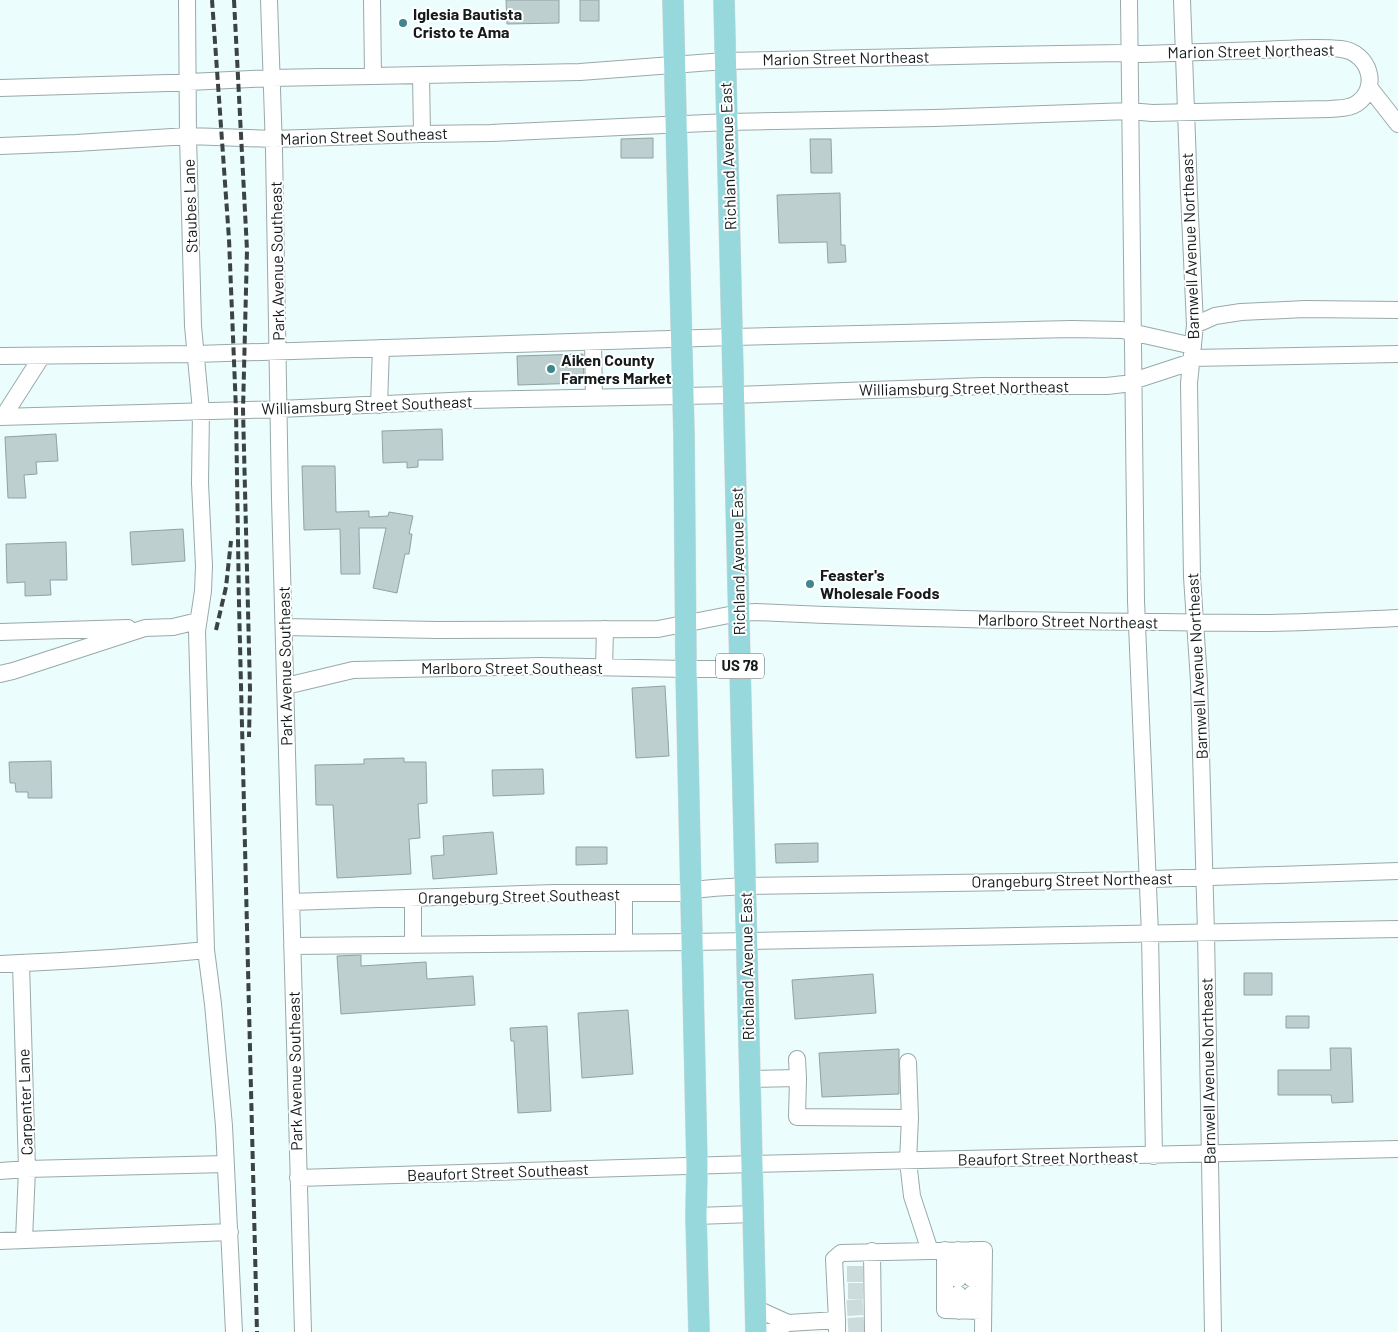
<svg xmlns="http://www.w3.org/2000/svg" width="1398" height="1332" viewBox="0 0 1398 1332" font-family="Barlow,sans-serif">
<rect width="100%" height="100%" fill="#ecfdfe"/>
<path fill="#becfcf" stroke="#92a2a3" d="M506 0H559V23L507 24Z
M580 0H599V21H580Z
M653 138V158H621V139Z
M810 139H831L832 173H811Z
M840 193 841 245H845L846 262 828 263 827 242 779 243 777 195Z
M583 354 584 383 518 385 517 356Z
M442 429 443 460H418V467L407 468V462L383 463 382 431Z
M56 434 58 461 36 462 37 474 24 475 26 498H8L5 437Z
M302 466H335L336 512 369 511V517L388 516 389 512 413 516 409 534H412L409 554H405L397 593 373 588 386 528H359L360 574H341L340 529 304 530Z
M183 529 185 561 132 565 130 532Z
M66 542 67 580H50L51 595 25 596V582L7 583 6 544Z
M665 686 669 756 636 758 632 688Z
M404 758V762H426L427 803 418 804 420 838 409 839 411 874 337 878 333 805H316L315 765 364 764V759Z
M51 761 52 798H28V792H16L15 783H10L9 762Z
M543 769 544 794 493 796 492 770Z
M493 832 497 874 433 879 431 856 444 855 443 836Z
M818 843V862L776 863 775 844Z
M576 847H607V864L576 865Z
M361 955V966L426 962 427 979 473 976 475 1005 341 1014 337 956Z
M1244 973H1272V995H1244Z
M873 974 876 1013 795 1019 792 980Z
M628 1010 633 1074 582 1078 578 1013Z
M1286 1016H1309V1028H1286Z
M547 1026 551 1111 518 1113 514 1041H511L510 1028Z
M1330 1048H1351L1353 1102 1332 1103 1331 1095H1278V1070H1331Z
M899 1049V1094L822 1097 819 1053Z"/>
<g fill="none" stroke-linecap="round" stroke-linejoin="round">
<path stroke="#ccdbdc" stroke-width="16" stroke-dasharray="16 8" stroke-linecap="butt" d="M847 1274H863
M848 1291H863
M847 1308 863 1307
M848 1326 864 1325"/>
<defs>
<path id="minor" d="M187 0 188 136 193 326 201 411 200 483 204 566 203 591 197 631 206 950 213 1004 224 1126 234 1332
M269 0 274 149 280 499 303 1332
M372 0 373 76
M1129 0 1136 601 1150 934 1154 1156
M1182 0 1189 193 1195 325 1189 383 1192 577 1199 681 1206 933 1213 1332
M421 75 422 134
M1369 87 1398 124
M0 88 168 83 271 78 580 72 725 61 1000 55 1121 53 1143 54C1182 53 1222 51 1261 50 1287 49 1315 46 1341 49 1369 52 1381 88 1356 104 1348 109 1339 108 1330 109L1152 113 1130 111 935 118 728 122 491 133 422 134 274 139 188 136 76 143 0 146
M1195 325 1215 316 1241 312 1305 309 1398 310
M593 342 594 398
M0 356 196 354 733 337 1072 329 1122 330 1193 346
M1192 358 1398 354
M379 405 381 348
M0 417 280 409 471 400 734 395 983 386H1107L1124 384 1191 362
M3 417 42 356
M284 627 437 630 658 629 739 613 756 612C924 620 1091 622 1258 623 1305 623 1352 620 1398 618
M0 632 128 628
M604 667 605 629
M0 674 13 671 145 628 173 627 198 621
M286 686 353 670 540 666 686 669H725L740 667
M413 898V945
M291 902 555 893H686C692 888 734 887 745 886L1148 880 1152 879 1398 871
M624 943V893
M292 946 692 942 1398 929
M21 963 27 1169 24 1240
M0 964C69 961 137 957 206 950
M797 1059 798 1078
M908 1062 910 1118
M750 1079 798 1078 797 1117 910 1118 908 1161 912 1196 930 1251 984 1250 983 1332
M0 1171 27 1169 226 1164
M298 1178 752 1164 1398 1149
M696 1216 753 1214
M0 1241 230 1232
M945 1250V1310L983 1311
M958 1250V1279
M971 1250 972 1279
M872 1251 873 1332
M958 1294 959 1311
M972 1294V1311
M755 1308 788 1323
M837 1320 834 1259 841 1253 930 1251
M769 1332 788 1323 837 1320V1332"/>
<path id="major" d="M673 0 684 435 686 669 697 1166 696 1216 699 1332
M724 0 756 1332"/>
</defs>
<use href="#minor" stroke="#99a9aa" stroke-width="18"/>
<use href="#major" stroke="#dadbdb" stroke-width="22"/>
<use href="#minor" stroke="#fff" stroke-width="16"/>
<use href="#major" stroke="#97d8dc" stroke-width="21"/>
<path stroke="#3b4343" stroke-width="4" stroke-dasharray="8 4" stroke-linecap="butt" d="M212 0 229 239 236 410 239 604 257 1332
M234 0 247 250 243 410 250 689 249 737
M216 630 226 587 231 541"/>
</g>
<g fill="#3f878c" stroke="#fff" stroke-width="2">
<circle cx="403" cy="23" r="5"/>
<circle cx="551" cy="369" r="5"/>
<circle cx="810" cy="584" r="5"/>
</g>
<g text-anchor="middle" stroke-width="4" stroke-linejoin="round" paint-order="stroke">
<rect fill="#fff" stroke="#5b5f5f" stroke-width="1" x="716" y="653.5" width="48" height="25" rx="4"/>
<g font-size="15" font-weight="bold" fill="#151b1b">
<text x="740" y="671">US 78</text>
</g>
<g font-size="16" font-weight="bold" fill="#151b1b" stroke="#fff" text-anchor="start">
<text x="413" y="20">Iglesia Bautista<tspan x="413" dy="18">Cristo te Ama</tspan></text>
<text x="561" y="366">Aiken County<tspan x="561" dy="18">Farmers Market</tspan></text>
<text x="820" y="581">Feaster's<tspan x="820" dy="18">Wholesale Foods</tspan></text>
</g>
<g font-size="16" fill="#151b1b" stroke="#fff">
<text transform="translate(1251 51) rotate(-1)" y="6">Marion Street Northeast</text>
<text transform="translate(846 58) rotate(-1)" y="6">Marion Street Northeast</text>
<text transform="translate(364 136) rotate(-2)" y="6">Marion Street Southeast</text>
<text transform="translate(728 156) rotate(-92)" y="6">Richland Avenue East</text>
<text transform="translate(190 206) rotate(-92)" y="6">Staubes Lane</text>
<text transform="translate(1190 246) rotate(-92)" y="6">Barnwell Avenue Northeast</text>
<text transform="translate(277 261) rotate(-91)" y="6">Park Avenue Southeast</text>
<text transform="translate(964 388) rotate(-1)" y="6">Williamsburg Street Northeast</text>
<text transform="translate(367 405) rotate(-2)" y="6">Williamsburg Street Southeast</text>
<text transform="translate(738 561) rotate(-91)" y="6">Richland Avenue East</text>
<text transform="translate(1068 621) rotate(1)" y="6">Marlboro Street Northeast</text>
<text transform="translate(285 666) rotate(-91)" y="6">Park Avenue Southeast</text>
<text transform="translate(1197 666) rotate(-93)" y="6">Barnwell Avenue Northeast</text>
<text x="512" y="674">Marlboro Street Southeast</text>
<text transform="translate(1072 880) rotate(-1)" y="6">Orangeburg Street Northeast</text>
<text transform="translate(519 896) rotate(-1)" y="6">Orangeburg Street Southeast</text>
<text transform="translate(747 966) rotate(-91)" y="6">Richland Avenue East</text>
<text transform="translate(295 1071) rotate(-91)" y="6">Park Avenue Southeast</text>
<text transform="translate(1208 1071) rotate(-91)" y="6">Barnwell Avenue Northeast</text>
<text transform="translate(25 1102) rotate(-92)" y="6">Carpenter Lane</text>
<text transform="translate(1048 1158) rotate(-1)" y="6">Beaufort Street Northeast</text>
<text transform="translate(498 1172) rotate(-2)" y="6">Beaufort Street Southeast</text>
</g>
</g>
</svg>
